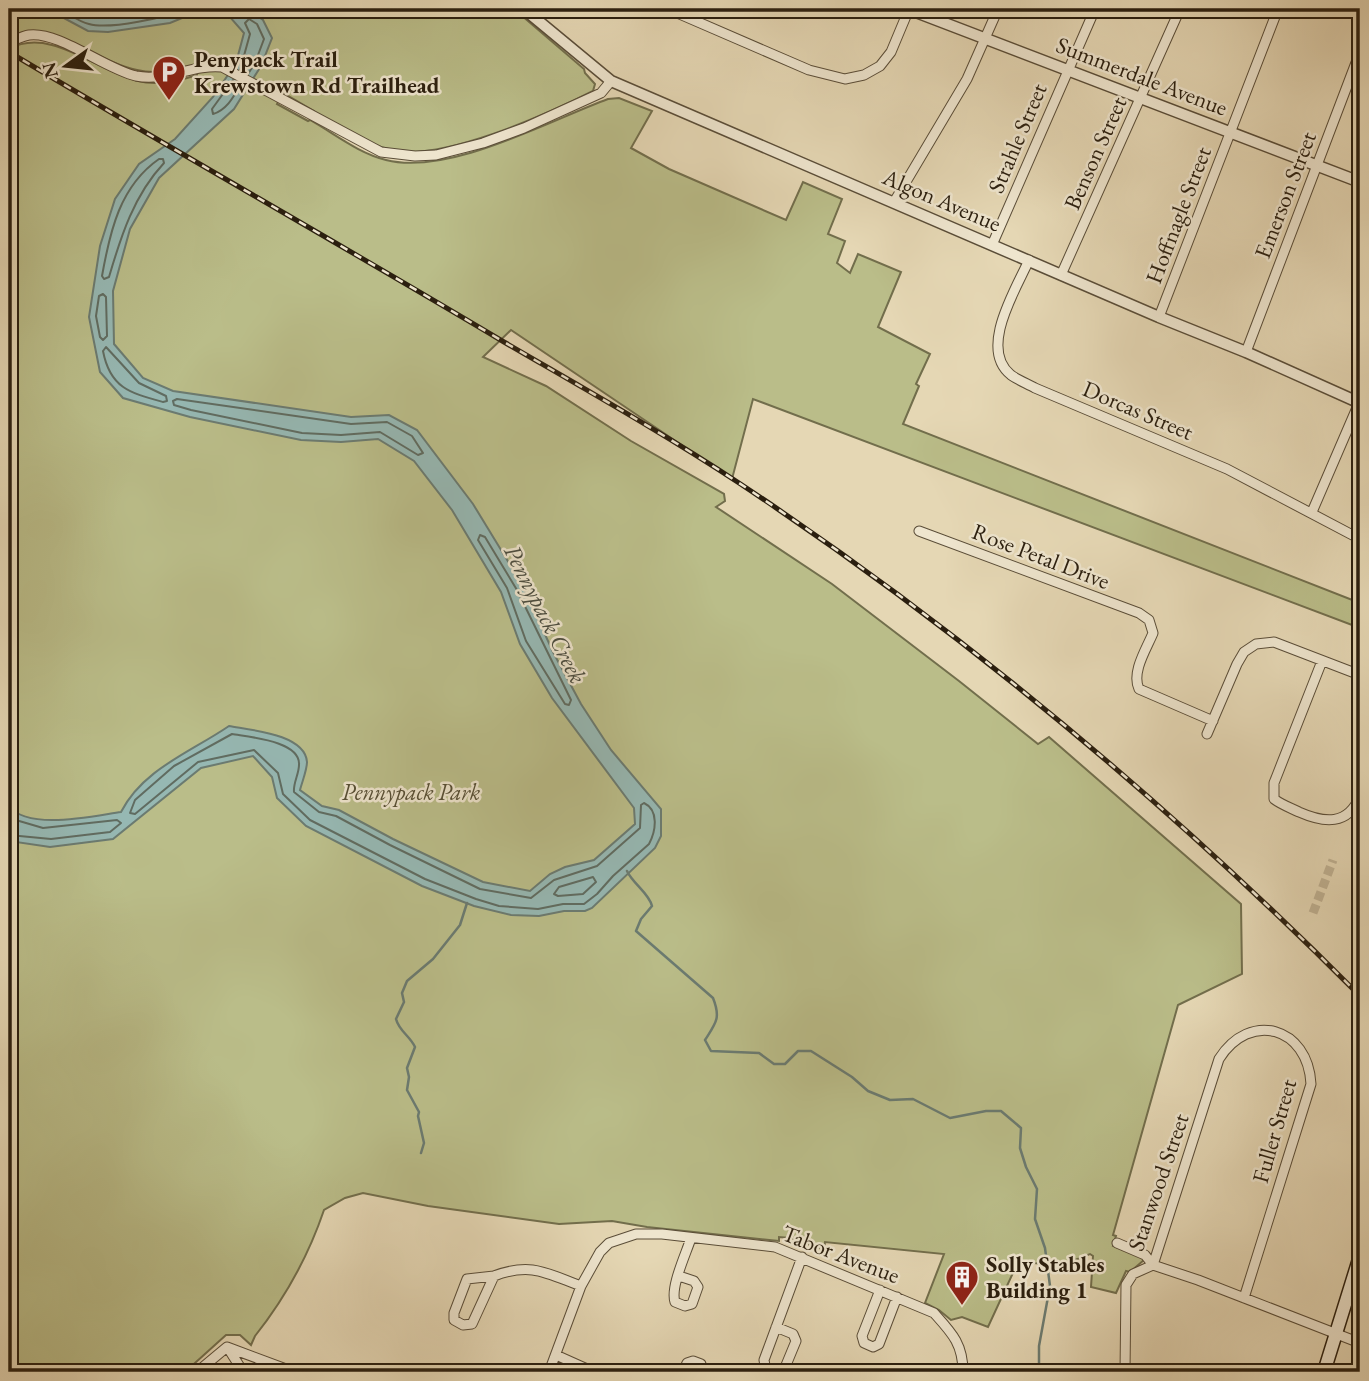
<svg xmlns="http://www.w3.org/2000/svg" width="1369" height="1381" viewBox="0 0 1369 1381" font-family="'EB Garamond',serif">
<rect width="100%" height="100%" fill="#e5d7b4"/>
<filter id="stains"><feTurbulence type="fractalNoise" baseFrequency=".00286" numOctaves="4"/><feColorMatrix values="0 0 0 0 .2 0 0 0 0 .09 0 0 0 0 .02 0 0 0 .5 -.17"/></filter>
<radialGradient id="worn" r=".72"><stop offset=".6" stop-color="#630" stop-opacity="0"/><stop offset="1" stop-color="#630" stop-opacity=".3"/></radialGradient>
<path fill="#babd89" stroke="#726e4c" stroke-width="2" d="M9 9H514L584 69 585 73 595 84 593 91C548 114 440 162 392 150 375 146 357 137 342 128 332 123 325 116 314 113V111L283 93 277 104 308 121 310 120C335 134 358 153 386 160 449 176 548 121 608 99L619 98 652 111 631 148 669 169 786 220 803 182 842 199 828 234 845 241 837 263 850 273 858 254 901 272 878 327 930 354 916 384 919 386 903 424 1360 603V628L753 399 732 479 511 330 483 357 546 386 631 441 724 494 725 501 716 507 832 584 959 681 1038 744 1049 737 1241 904 1242 974 1178 1005 1113 1235 1116 1236 1113 1246 1143 1257 1144 1260 1130 1272 1126 1271 1116 1293 1091 1287 1093 1256 1090 1254 1062 1265 1018 1262 988 1327 962 1317 951 1320 939 1310 925 1303 944 1254 825 1242 824 1250 791 1238 779 1237V1241L647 1227 612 1221 559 1224 428 1206 363 1193 345 1198 324 1210C308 1257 286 1297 255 1336L251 1345 240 1335H226L185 1372H9V49C50 26 97 71 138 81 157 86 179 81 197 75V66C177 69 158 75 137 70 94 62 54 16 9 37Z"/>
<path fill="#96b8b3" stroke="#6b7b71" stroke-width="2" d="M47 9H248L263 20 272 38 261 66 234 109 159 178 130 229 113 291 114 344 143 378 173 391 351 417 389 415 417 430 473 504 523 586 553 652 581 704 611 750 661 809V836L655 848 592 908 585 911H564L539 916 511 915 474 906 422 886 306 826 277 798 272 777 253 756 201 768 113 839 50 847 9 841V806C28 831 93 816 121 812 143 769 191 752 229 726 250 730 305 734 307 762 307 770 302 782 300 790L322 806 339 810 393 839 483 882 530 891 550 874 565 867 594 860 635 824 634 808 552 698 520 644 501 592 452 510 414 461 378 439 341 442 301 440 190 417 123 398 100 372 89 317 100 246 115 199 139 164 175 139 213 97 236 63 244 33 230 17 204 9 170 23 108 32 88 31Z"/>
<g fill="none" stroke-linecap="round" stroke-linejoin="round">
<path stroke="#606c61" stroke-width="2" d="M60 9C69 14 79 22 89 24 110 30 167 17 186 9
M78 9C103 21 130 13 157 9
M240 70 250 34 245 23 249 19 257 24 264 39 255 63 248 74
M233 80 212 109 213 114C227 110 234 96 241 84
M159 159H163L164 163C134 195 121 236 109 277L104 279 102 276C110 231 120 186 159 159Z
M103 294 106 297 107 336 103 340 100 337 96 316 99 296Z
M106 347 139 383 166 396 167 401 163 402C130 393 110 388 103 351Z
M177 399 351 424 387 422 412 436 423 453 418 455 380 432 341 435 302 433 191 410 174 405 173 401Z
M480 535 485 537 517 590 571 700 569 705 565 704 526 641 507 588 478 540Z
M232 734C249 737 301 741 299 765 299 774 293 783 294 792L319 812 336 816 390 845 480 889 531 898 554 880 597 866 640 828 641 805 644 803C659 810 656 831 649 844L613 876 597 894 584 904H563L538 909 499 906 476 899 425 879 310 820 283 794 278 773 254 750 198 762 135 814 130 813 135 800 174 766Z
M9 818 43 828 117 820 121 823 110 832 51 839 9 835
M593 877 596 882 583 894 558 896 554 894 559 887Z"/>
<path stroke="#6b7b71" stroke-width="2.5" d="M627 871C633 884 649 893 652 906L641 919 636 931 713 998C721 1018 716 1023 705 1040L711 1051 759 1053 774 1064H785L798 1051H811L852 1077 868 1091 890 1100 913 1099 950 1118 986 1111H1001L1021 1128 1020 1148 1026 1167 1037 1189 1035 1219 1045 1248 1050 1286 1039 1346V1372
M421 1153 424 1143 418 1116 419 1112 407 1090 409 1077 407 1068 415 1047C410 1036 399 1031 396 1019L404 1002 402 993 407 981 433 959 460 925 467 903"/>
<path stroke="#c0b293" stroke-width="9" stroke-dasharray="9 4.5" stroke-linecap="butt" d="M1313 913 1333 860"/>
<defs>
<path id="minor" d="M668 9 809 70 845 79 864 75 880 66 891 52 909 9
M9 42C15 40 23 36 29 35 59 31 105 69 136 76 166 82 193 64 222 67L381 152 415 156 436 155 483 143 524 128 601 93 611 81
M894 202 967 79 998 9
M992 245 1095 9
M1029 260C1016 289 978 349 1011 375 1018 380 1028 384 1035 388L1227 469 1360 539
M1061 275 1180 9
M1159 317 1278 9
M1246 352 1360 52
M1312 512 1359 403
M919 531 1139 613 1149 620 1153 633C1147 648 1131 672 1139 689L1213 721
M1322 661 1274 783V799C1282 805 1291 808 1299 812 1324 823 1348 826 1360 796
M1207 734 1237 664 1244 652 1256 644 1274 642 1360 675
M1117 1243 1145 1255 1153 1265
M1153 1265 1219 1059C1250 1010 1308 1027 1311 1084L1244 1298
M1153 1265 1198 1280 1360 1343
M494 1276 467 1279 454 1313V1320L463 1325 472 1324 494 1276C531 1262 546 1273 581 1286
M679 1276 694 1281 698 1287 692 1304 685 1306 675 1302C670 1287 686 1254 691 1238
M880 1290 862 1336 864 1343 873 1347 879 1344 897 1297
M776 1327 793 1334 796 1341 784 1370 780 1372
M227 1347 294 1372
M228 1348 240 1367V1372
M556 1355 594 1372
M197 1372 227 1347
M549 1372 581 1286 600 1252 609 1243 636 1234H662L775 1247 934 1313C952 1333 963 1344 963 1372
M683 1372 687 1363 693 1361 701 1364 702 1372
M770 1372 766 1371 764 1360 802 1257
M1125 1372 1126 1285 1133 1274 1153 1265"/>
<path id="tertiary" d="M524 9 611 81 1159 317 1246 352 1360 403
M908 9 1360 182"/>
<path id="secondary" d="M1324 1372 1360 1256"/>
</defs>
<use href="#minor" stroke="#5a4d38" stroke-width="11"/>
<use href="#tertiary" stroke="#5a4d38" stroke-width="13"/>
<use href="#secondary" stroke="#2b1f0f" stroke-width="15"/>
<use href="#minor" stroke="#eee5ce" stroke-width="9"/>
<use href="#tertiary" stroke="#eee5ce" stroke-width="10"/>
<use href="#secondary" stroke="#eee5ce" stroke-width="12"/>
<defs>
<path id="rail" d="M9 52C173 150 340 244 504 342 583 388 663 433 739 483 964 632 1170 805 1360 996"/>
</defs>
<use href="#rail" stroke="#2b1f0f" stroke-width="5"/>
<use href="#rail" stroke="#eee5ce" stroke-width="2.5" stroke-dasharray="8" stroke-linecap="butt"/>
</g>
<defs>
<symbol id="parking-pin" viewBox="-11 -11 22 30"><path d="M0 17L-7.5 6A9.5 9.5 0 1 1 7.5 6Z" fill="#8f2418" stroke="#eee5ce"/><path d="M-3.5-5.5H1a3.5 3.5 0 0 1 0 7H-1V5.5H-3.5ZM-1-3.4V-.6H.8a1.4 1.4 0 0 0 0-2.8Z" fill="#fff"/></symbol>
<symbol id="building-pin" viewBox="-11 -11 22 30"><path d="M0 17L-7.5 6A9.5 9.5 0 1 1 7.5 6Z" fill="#8f2418" stroke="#eee5ce"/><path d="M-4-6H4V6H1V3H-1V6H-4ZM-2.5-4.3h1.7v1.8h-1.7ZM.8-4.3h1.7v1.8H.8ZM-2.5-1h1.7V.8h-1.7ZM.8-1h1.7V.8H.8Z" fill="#fff"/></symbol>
</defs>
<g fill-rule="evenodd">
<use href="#parking-pin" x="150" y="53" width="38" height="52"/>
<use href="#building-pin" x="943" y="1258" width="38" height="52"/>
</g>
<g text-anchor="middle" stroke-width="5" stroke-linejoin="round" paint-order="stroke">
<g font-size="23" font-weight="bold" fill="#2b1f0f" stroke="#eee5ce" text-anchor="start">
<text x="194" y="67">Penypack Trail<tspan x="194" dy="26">Krewstown Rd Trailhead</tspan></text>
<text x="986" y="1272">Solly Stables<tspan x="986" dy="26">Building 1</tspan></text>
</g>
<g font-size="23" fill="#2b1f0f" stroke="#eee5ce">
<text transform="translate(1142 76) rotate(21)" y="8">Summerdale Avenue</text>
<text transform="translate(1017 138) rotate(-67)" y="8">Strahle Street</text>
<text transform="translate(1095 153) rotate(-66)" y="8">Benson Street</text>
<text transform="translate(1285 195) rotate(-69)" y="8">Emerson Street</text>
<text transform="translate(942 200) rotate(23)" y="8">Algon Avenue</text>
<text transform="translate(1178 215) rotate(-69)" y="8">Hoffnagle Street</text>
<text transform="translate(1138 410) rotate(23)" y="8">Dorcas Street</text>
<text transform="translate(1041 556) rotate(21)" y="8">Rose Petal Drive</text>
<text transform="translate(1274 1131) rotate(-74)" y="8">Fuller Street</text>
<text transform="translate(1158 1182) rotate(-71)" y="8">Stanwood Street</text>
<text transform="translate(841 1254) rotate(21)" y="8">Tabor Avenue</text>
</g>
<g font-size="23" font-style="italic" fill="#564e34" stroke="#eee5ce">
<text x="411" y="800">Pennypack Park</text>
</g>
<g font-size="24" font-style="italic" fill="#4b4d40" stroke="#eee5ce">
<text transform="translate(545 614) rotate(63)" y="8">Pennypack Creek</text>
</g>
</g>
<rect width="1369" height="1381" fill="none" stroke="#e5d7b4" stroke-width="35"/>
<rect x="10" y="10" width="1348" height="1360" fill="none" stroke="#2b1f0f" stroke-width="3.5"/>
<rect x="18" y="18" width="1334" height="1346" fill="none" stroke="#2b1f0f" stroke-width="2"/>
<g transform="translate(66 66) rotate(255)" stroke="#eee5ce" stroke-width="5" paint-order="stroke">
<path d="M0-5L12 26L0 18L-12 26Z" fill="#2b1f0f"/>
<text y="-10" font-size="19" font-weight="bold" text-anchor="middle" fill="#2b1f0f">N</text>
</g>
<rect width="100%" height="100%" filter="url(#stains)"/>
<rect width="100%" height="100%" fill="url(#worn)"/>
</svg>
